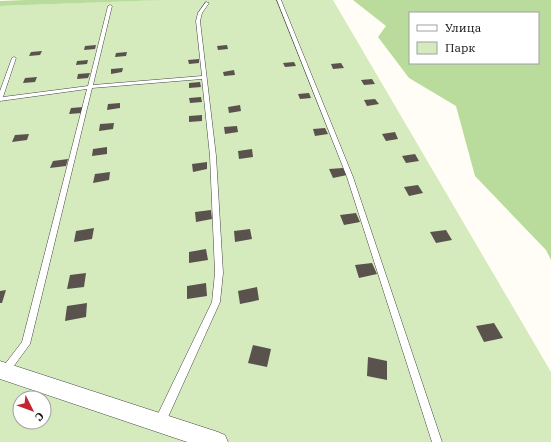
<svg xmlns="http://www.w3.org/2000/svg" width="551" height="442" viewBox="0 0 551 442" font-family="'IBM Plex Serif',serif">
<rect width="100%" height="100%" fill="#fffdf5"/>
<path fill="#d5ebbd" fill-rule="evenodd" d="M159 0H333L551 372V442H0V6ZM20 398H44V422H20Z"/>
<path fill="#b9dc9c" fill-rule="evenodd" d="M25 0H164L0 6V1Z
M353 0H551V260L546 250 475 176 456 106 409 78 378 37 386 26ZM410 13H538V63H410Z"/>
<path fill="#5a524d" d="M96 45 95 49 84 50 85 46Z
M227 45 228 49 218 50 217 46Z
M42 51 40 55 29 56 31 52Z
M127 52 126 56 115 57 116 53Z
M199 59V63L189 64 188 60Z
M88 60 87 64 76 65 77 61Z
M294 62 296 66 285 67 283 63Z
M341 63 344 68 333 69 331 64Z
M123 68 122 72 111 74V69Z
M234 70 235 75 224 76 223 72Z
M90 73 88 78 77 79 78 74Z
M37 77 35 82 23 83 25 78Z
M372 79 375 84 364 85 361 80Z
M200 82 201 87 189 88V83Z
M309 93 311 98 300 99 298 94Z
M201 97 202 102 190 103 189 98Z
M375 99 379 104 367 106 364 100Z
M120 103V108L107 110 108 104Z
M240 105 241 111 229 113 228 107Z
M83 107 82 113 69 114 71 108Z
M202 115V121L189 122V116Z
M114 123 113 129 99 131 100 124Z
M237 126 238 132 225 134 224 127Z
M325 128 328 134 315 136 313 129Z
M395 132 398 139 386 141 382 134Z
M29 134 27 140 12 142 15 135Z
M107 147V154L92 156 93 149Z
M252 149 253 157 239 159 238 151Z
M415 154 419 161 406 163 402 156Z
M68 159 66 166 50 168 53 161Z
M207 162V169L193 172 192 164Z
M343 168 347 175 333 178 329 169Z
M110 172 109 180 93 183 95 174Z
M418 185 423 193 409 196 404 187Z
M211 210 212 219 196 222 195 212Z
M356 213 360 222 344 225 340 215Z
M94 228 92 239 74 242 76 231Z
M250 229 252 239 235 242 234 231Z
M446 230 452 240 436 243 430 232Z
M206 249 208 260 189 263V252Z
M372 263 377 274 359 278 355 265Z
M86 273 84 287 67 289 70 275Z
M206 283 207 296 187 299V286Z
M257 287 259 300 240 304 238 291Z
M6 290 2 303H0V291Z
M87 303 86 317 65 321 67 306Z
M494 323 503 338 484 342 476 326Z
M253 345 271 349 267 367 248 363Z
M368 357 387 361V380L367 376Z"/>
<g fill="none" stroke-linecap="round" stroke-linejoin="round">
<defs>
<path id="service" d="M277 0H281L353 177 442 442H432L347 177Z
M206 2 209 3 202 13 200 21 216 156 223 273 220 302 164 426 160 427 156 426 155 422 156 418 212 302 215 273 210 156 202 79 92 88 30 344 8 374 5 376 2 374 0 371 2 368 22 342 87 89 0 101V91L12 58 14 57 16 58 3 97 88 86 108 6 110 5 112 6 93 85 202 76 196 21 198 13Z"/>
<path id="minor" d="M0 361 218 432 225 435 228 442H187L0 379Z"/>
</defs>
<use href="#service" stroke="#444" stroke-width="1"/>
<use href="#minor" stroke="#444" stroke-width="1"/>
<use href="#service" fill="#fff" fill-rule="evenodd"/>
<use href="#minor" fill="#fff" fill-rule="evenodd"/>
</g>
<rect x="409" y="12" width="130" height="52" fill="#ffffff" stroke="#a0a0a0"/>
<rect x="417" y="25" width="20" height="6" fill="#ffffff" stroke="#a0a0a0"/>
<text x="445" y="32" font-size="12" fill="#111111">Улица</text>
<rect x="417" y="42" width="20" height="12" fill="#d5ebbd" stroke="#a0a0a0"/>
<text x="445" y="52" font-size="12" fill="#111111">Парк</text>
<g transform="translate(32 410) rotate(132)"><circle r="19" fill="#ffffff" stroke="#a0a0a0"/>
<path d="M0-3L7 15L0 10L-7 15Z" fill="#c4262e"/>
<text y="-6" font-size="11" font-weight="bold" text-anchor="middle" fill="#111111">С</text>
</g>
</svg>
